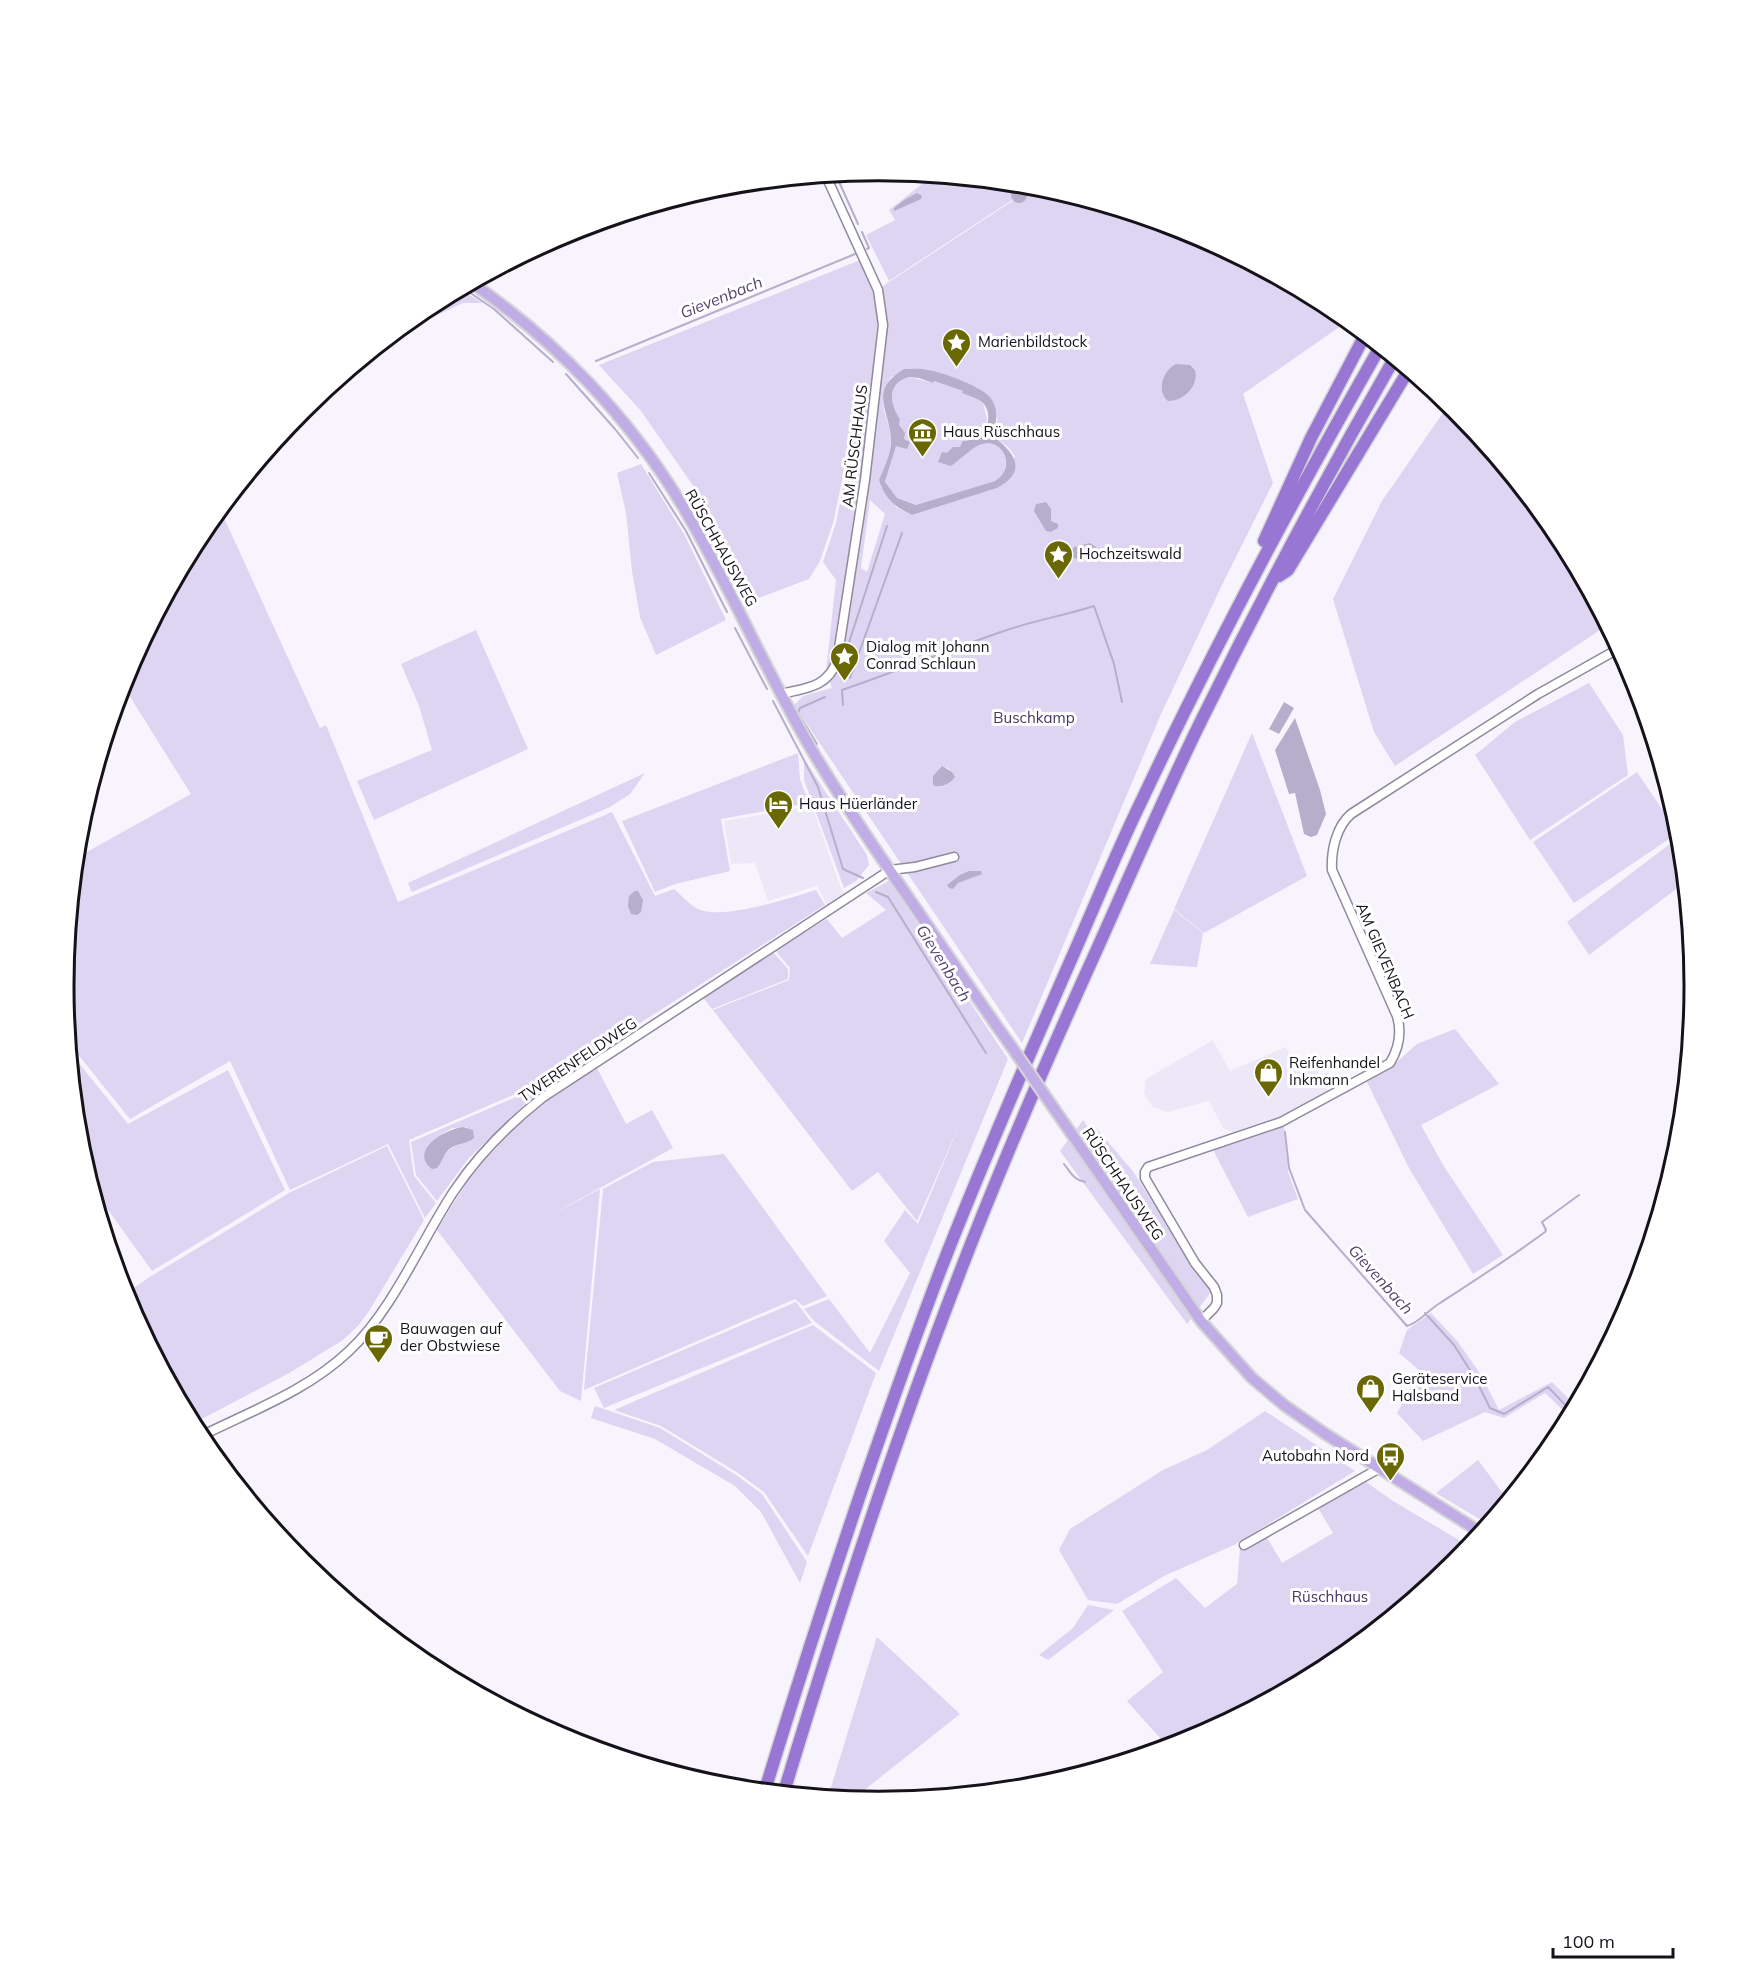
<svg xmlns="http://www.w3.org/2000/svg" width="1757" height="1972" viewBox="0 0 1757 1972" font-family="Mulish,sans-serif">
<rect width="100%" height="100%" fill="#f7f4fd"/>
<path fill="#ece8f8" d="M812 806 841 888 845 893 827 905 817 886 768 901 755 863 731 864 724 821Z
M1213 1040 1230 1071 1286 1047 1295 1065 1311 1058 1328 1091 1309 1105 1266 1124 1237 1134 1223 1128 1209 1101 1167 1112 1152 1106 1144 1093 1146 1079Z"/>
<path fill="#ddd5f2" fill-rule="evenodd" d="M932 176 1033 186 889 281 866 235 895 220 889 210Z
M1035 186 1191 233 1332 308 1348 321 1243 394 1273 483 1221 587 1161 714 1022 1043 794 705 803 696 832 688 826 672 836 580 823 562 836 523 846 472 870 418 886 327 880 288ZM928 370C954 378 994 385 997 418 998 424 994 431 993 436L1008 447 1015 456 997 488 912 515 897 508 879 481C884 469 891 453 891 440 889 412 874 406 891 377ZM870 500 885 514 867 572 861 568ZM1046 502 1051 521 1058 528 1051 532 1036 504ZM946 767 952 772 954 779 939 787Z
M860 260 879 307 868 418 844 471 833 523 820 561 809 579 756 599 701 497 641 411 599 365Z
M462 291 483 303H463L390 337 426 308Z
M909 377 933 383 934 381 963 391V393L975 397 983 403 987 419 986 426 982 434 961 447 951 466C960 460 972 447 982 444 1005 438 1015 468 995 481L916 505 897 498 885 483 896 446 904 439 899 425 900 419C889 403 887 383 909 377Z
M1449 404 1455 410 1557 533 1606 626 1395 766 1374 732 1333 599 1382 501Z
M641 464 684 534 726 620 656 655 640 617 632 571 626 513 617 473Z
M220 509 320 728 326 725 398 902 612 812 655 896 674 889C681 895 688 903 696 908 720 922 789 898 816 890L825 905 557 1076 409 1140 414 1176 436 1203 425 1218 388 1144 290 1190 230 1061 130 1119 68 1042 63 986 76 858 191 794 122 684 125 674 201 533Z
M476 630 528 749 374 820 357 781 432 750 419 706 401 664Z
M1589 683 1623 735 1628 775 1530 840 1475 755 1515 722Z
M1252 733 1307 876 1204 933 1174 909Z
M798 753 800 779 809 803 721 819 730 871 675 884 655 892 622 821Z
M804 759 867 855 869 865 856 881 844 888 804 780Z
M1637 772 1678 833 1574 903 1533 842Z
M645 773 630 794 610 807 412 892 408 883Z
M1679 837 1684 883 1589 955 1567 922Z
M889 881 1008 1059 879 1371 814 1321 804 1309 829 1299 870 1353 910 1273 884 1241 905 1210 918 1224 962 1119 917 1221 878 1172 852 1191 713 1010 789 980 790 968 775 950 827 919 842 938 886 910 866 893Z
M1174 910 1203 933 1197 967 1150 964Z
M773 952 788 969V979L712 1009 701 995Z
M1455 1029 1499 1084 1421 1125 1443 1165 1503 1255 1473 1274 1409 1168 1367 1082 1388 1070 1417 1044Z
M69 1051 128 1124 228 1070 285 1190 152 1271 91 1186 79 1145Z
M597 1068 626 1124 652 1110 673 1148 545 1218 600 1189 581 1401 560 1391 437 1230 472 1174 510 1131 532 1109Z
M558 1079 524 1105 468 1159 437 1201 416 1175 411 1142ZM467 1127 470 1141C455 1145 446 1149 440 1164L443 1133 453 1128Z
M1083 1120 1092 1133 1096 1128 1132 1170 1211 1292 1187 1324 1060 1151Z
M1284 1124 1288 1172 1298 1199 1248 1217 1212 1148Z
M387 1146 424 1220 369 1311 358 1326 343 1340 291 1372 192 1424 124 1295 148 1278 289 1193Z
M724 1154 827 1296 803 1306 795 1299 584 1390 603 1189 653 1162Z
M796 1302 812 1323 604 1408 594 1388Z
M1431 1313 1458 1342 1481 1375 1499 1410 1552 1382 1575 1405 1569 1416 1545 1393 1504 1418 1485 1412 1423 1441 1397 1413 1420 1371 1399 1353 1407 1330Z
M813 1325 876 1373 808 1556 764 1492 738 1473 661 1426 614 1410Z
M595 1406 660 1428 736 1475 762 1494 807 1562 800 1583 761 1512 735 1486 655 1439 591 1418Z
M1265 1411 1355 1471 1234 1545 1164 1576 1117 1604 1088 1600 1059 1550 1070 1529 1163 1470 1207 1450Z
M1478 1460 1507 1499 1486 1523 1436 1493Z
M1366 1482 1393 1501 1469 1546 1455 1563 1331 1664 1190 1740 1167 1746 1127 1701 1163 1672 1122 1611 1176 1578 1205 1608 1237 1584 1240 1549 1266 1536 1282 1563 1333 1533 1318 1508Z
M1088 1605 1114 1610 1048 1660 1039 1655 1073 1628Z
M877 1637 960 1714 853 1799 828 1797Z"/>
<path fill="#b6aecb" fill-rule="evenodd" d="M1011 195a8 8 0 1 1 16 0a8 8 0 1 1-16 0Z
M917 193 922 196 921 199 894 211V208L904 200Z
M1176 364 1190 365 1195 370C1199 386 1184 401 1168 401 1156 391 1163 370 1176 364Z
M904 369C912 369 921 368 928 370 942 372 985 387 992 400 999 412 996 424 993 436 1014 452 1029 471 997 488L912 515C895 507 885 499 879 480 884 468 892 452 891 439 889 408 868 391 904 369ZM909 377 919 378 933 383 934 381 963 391 962 393C969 396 979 398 984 404 996 421 981 441 963 441L960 447H953L947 453 942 452 938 462 951 466C960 460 972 447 982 444 1003 438 1017 467 995 481L916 505 897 498 885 482 896 446 907 449 910 442 904 439 905 433 899 425 900 419C889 403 887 383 909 377Z
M1046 502 1051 509V521L1058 524V528L1051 532 1046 531 1034 511 1036 504Z
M1090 543 1096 547 1098 552 1093 558 1077 559 1072 557 1071 552 1074 547Z
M1284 702 1294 708 1279 734 1269 729Z
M1295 718 1320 790 1326 814 1317 835 1311 837 1304 834 1295 793 1289 794 1275 750Z
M942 766 952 772 955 777C951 783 940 789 933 785V776Z
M969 871H981L982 874 958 883 953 889 949 888 947 885 960 875Z
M635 891H638L643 900 641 912 637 915 631 914 628 906 629 896Z
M463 1127 473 1130 474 1138C467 1144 458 1143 451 1148 443 1153 443 1162 437 1168L432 1169C408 1150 446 1129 463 1127Z"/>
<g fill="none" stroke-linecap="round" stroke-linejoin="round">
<path stroke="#b6aecb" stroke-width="2" d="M836 175 858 224
M862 232 869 248 867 249
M463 288 494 309 553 362
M596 361 855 254
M566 374 615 429 638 458
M649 473 686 531 727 612
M735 628 767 689
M839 673 887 526
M850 678 902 533
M773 701 818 787 843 869 863 878
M843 705 842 690C895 672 948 650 1001 632 1031 621 1063 616 1094 606L1114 664 1122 702
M817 744 798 713 800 708 825 697
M876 892 888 897 986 1053
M1285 1132 1289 1168 1305 1210 1407 1326C1418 1323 1428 1311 1437 1305 1474 1281 1510 1258 1545 1232L1546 1230 1542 1222 1579 1195
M1064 1164C1071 1173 1074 1180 1085 1182
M1425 1313 1454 1345 1475 1378 1490 1408 1504 1414 1548 1387 1571 1411"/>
<defs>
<path id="minor" d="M781 694C805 688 827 688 837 661L865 480 883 325 878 290 826 176
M1201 1321 1214 1308 1217 1303V1295L1214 1287 1195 1263 1145 1178V1172L1148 1167 1281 1122 1390 1063C1399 1048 1402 1033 1397 1016L1332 870C1331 851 1336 827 1351 814L1538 694 1618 649
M199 1437C251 1411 307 1391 349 1351 393 1310 421 1241 454 1191 478 1155 508 1125 542 1098L890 870 915 867 954 857
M1244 1545 1378 1469"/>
<path id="major" d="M472 283C556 341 629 417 682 505 729 584 764 668 810 747 840 798 873 846 906 894 941 945 975 996 1011 1046
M1055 1110 1201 1321 1252 1378 1284 1405 1324 1433 1480 1532"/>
<path id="highway" d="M1264 541 1311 438 1365 335
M1279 576 1288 570 1408 371
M765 1790C818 1617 875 1444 939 1274 982 1163 1029 1055 1077 946 1098 898 1118 849 1141 802 1214 647 1295 496 1380 347
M784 1792C836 1620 892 1448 957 1280 1000 1167 1048 1057 1098 947 1132 871 1165 794 1202 719 1262 597 1326 477 1394 359"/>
</defs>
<use href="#minor" stroke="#8f899d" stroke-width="11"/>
<use href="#major" stroke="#d5d4d6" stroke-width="14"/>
<use href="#highway" stroke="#d5d4d6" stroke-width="15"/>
<use href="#minor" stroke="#fff" stroke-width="8"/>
<use href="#major" stroke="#c1ade5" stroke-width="10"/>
<use href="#highway" stroke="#9776d4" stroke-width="12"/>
<defs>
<path id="major-bridge" d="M1011 1046 1055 1110"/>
</defs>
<use href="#major-bridge" stroke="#d5d4d6" stroke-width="14" stroke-linecap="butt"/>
<use href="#major-bridge" stroke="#c1ade5" stroke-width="10"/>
</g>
<defs>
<symbol id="sight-pin" viewBox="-11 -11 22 30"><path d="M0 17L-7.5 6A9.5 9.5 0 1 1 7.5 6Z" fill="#696802" stroke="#fff"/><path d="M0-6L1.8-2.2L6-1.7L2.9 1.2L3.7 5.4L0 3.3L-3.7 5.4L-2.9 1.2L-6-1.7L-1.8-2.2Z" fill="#fff"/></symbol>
<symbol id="museum-pin" viewBox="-11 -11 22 30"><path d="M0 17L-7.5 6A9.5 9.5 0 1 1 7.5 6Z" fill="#696802" stroke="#fff"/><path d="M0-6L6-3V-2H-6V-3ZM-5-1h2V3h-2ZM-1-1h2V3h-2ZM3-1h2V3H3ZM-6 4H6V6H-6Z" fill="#fff"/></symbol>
<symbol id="hotel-pin" viewBox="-11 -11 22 30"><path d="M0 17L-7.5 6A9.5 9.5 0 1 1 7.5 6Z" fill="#696802" stroke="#fff"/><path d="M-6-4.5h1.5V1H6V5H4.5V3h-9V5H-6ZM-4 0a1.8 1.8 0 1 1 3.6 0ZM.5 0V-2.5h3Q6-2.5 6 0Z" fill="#fff"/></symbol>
<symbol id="shop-pin" viewBox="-11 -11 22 30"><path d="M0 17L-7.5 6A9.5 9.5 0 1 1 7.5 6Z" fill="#696802" stroke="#fff"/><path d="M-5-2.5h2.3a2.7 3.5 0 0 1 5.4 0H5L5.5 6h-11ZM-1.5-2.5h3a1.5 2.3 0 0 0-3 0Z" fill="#fff"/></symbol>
<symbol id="cafe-pin" viewBox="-11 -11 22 30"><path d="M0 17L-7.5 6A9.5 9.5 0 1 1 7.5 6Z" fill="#696802" stroke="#fff"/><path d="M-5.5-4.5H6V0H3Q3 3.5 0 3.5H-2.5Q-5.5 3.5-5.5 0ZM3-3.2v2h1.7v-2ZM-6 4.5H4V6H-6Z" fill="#fff"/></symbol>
<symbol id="bus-pin" viewBox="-11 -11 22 30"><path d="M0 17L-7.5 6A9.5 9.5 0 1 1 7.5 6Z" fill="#696802" stroke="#fff"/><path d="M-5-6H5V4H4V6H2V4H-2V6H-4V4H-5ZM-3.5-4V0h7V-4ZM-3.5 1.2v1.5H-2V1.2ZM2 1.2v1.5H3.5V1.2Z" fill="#fff"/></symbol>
</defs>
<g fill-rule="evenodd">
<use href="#sight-pin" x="940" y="326" width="33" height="45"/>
<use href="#museum-pin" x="906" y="416" width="33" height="45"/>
<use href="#sight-pin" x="1042" y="538" width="33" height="45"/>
<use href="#sight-pin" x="828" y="640" width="33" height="45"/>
<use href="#hotel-pin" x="762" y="788" width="33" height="45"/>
<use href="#shop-pin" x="1252" y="1056" width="33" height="45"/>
<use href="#cafe-pin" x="362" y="1322" width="33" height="45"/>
<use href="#shop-pin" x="1354" y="1372" width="33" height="45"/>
<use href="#bus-pin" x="1374" y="1440" width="33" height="45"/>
</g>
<g text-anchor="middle" stroke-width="6" stroke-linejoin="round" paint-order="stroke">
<g font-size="15" fill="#15121a" stroke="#fff" text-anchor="start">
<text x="978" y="347">Marienbildstock</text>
<text x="943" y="437">Haus Rüschhaus</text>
<text x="1079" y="559">Hochzeitswald</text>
<text x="866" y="652">Dialog mit Johann<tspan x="866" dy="17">Conrad Schlaun</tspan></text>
<text x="799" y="809">Haus Hüerländer</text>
<text x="1289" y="1068">Reifenhandel<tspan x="1289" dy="17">Inkmann</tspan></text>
<text x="400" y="1334">Bauwagen auf<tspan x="400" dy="17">der Obstwiese</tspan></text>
<text x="1392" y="1384">Geräteservice<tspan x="1392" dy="17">Halsband</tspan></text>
<text x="1369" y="1461" text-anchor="end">Autobahn Nord</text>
</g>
<g font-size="15" fill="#15121a" stroke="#fff">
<text transform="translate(855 446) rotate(-83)" y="5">AM RÜSCHHAUS</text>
<text transform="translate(721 548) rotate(61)" y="5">RÜSCHHAUSWEG</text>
<text transform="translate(1385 961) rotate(67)" y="5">AM GIEVENBACH</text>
<text transform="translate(578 1060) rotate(-34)" y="5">TWERENFELDWEG</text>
<text transform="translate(1123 1184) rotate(56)" y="5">RÜSCHHAUSWEG</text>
</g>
<g font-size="15" fill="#443660" stroke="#fff">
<text x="1034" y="723">Buschkamp</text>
<text x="1330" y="1602">Rüschhaus</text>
</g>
<g font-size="16" font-style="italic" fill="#52446f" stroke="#fff">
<text transform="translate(721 297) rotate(-22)" y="6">Gievenbach</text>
<text transform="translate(944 963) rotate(58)" y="6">Gievenbach</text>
<text transform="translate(1381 1279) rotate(48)" y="6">Gievenbach</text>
</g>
</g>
<path d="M0 0H1757V1972H0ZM74 986a805 805 0 1 1 1610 0a805 805 0 1 1-1610 0Z" fill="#fff" fill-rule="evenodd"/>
<path fill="none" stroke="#15121a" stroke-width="3" d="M74 986a805 805 0 1 1 1610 0a805 805 0 1 1-1610 0Z"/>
<path d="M1553 1948v9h120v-9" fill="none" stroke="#15121a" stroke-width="3"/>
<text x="1562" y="1948" font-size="18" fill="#15121a" stroke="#ffffff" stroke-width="4.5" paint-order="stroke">100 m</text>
</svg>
